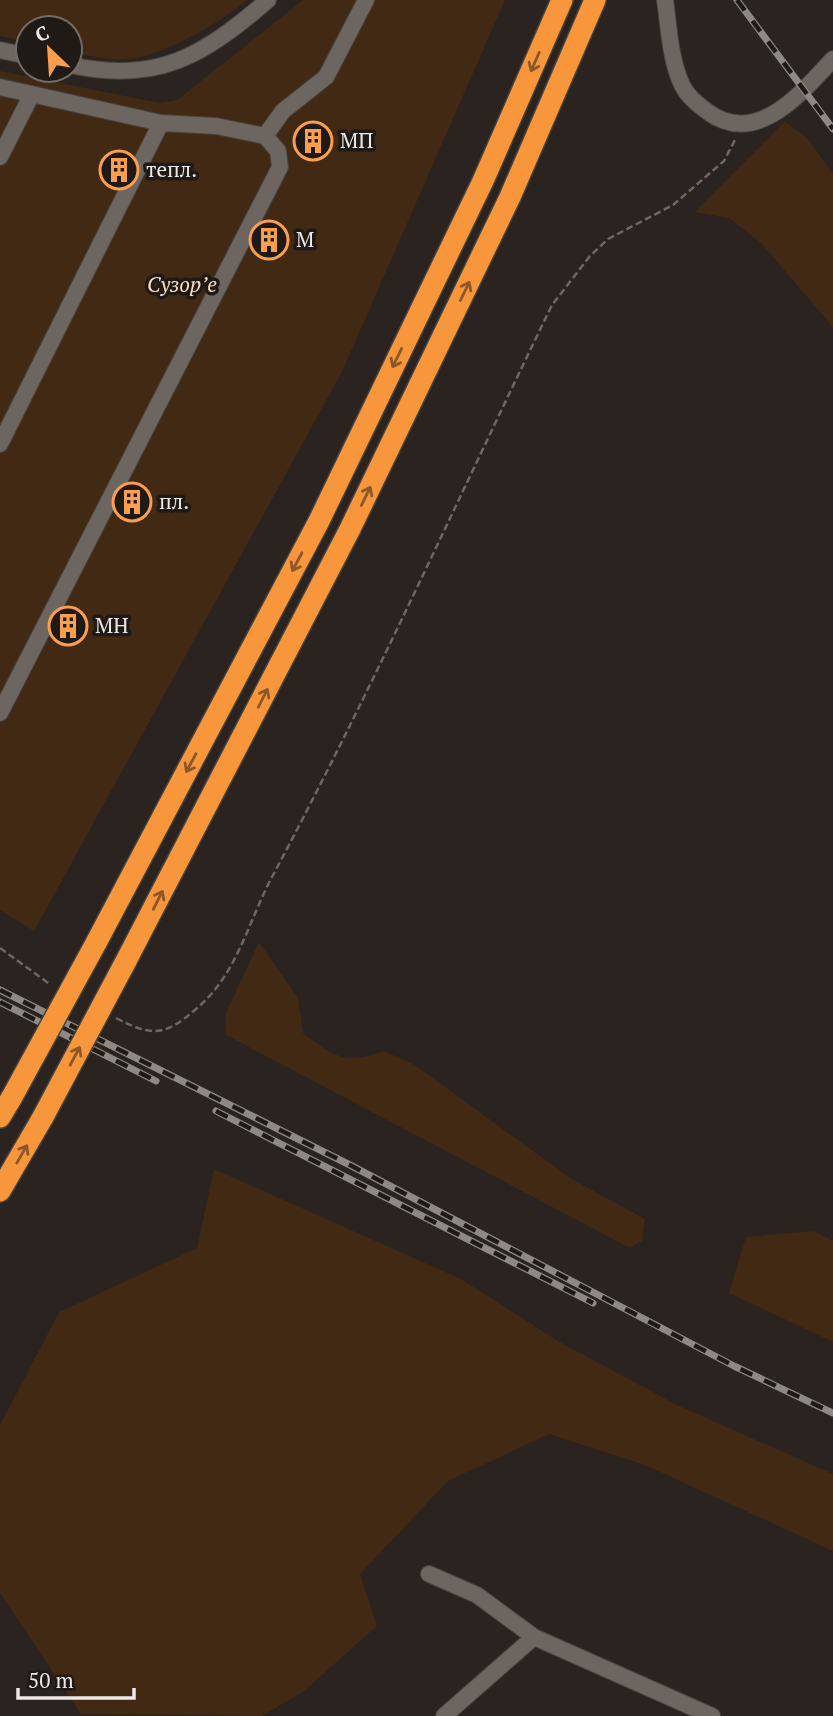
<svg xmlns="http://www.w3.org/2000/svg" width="833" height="1716" viewBox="0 0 833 1716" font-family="'PT Serif',serif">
<rect width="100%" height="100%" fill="#2a231f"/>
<path fill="#412914" d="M0 0H247C222 22 173 49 141 57 117 63 93 57 70 52V28H28V42L0 36Z
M303 0H505L342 372 34 931 0 910V71L160 103 177 100Z
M785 121 808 139 833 174V327L761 243 729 218 695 212Z
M259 942 298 998 303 1033C335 1057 344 1065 384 1051L415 1065 570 1178 645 1219 642 1241 630 1248 226 1035 225 1015Z
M214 1169 461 1279 558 1341 675 1404 833 1474V1551L645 1465 549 1434 448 1481 360 1574 377 1626 304 1691 262 1716 81 1714 0 1593V1425L59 1312 197 1248Z
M814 1231 833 1241V1342L729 1293 746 1237Z"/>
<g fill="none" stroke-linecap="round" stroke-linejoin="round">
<defs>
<path id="minor" d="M665 0C669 28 670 59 682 85 687 96 698 105 708 112 757 148 802 92 833 59
M0 50 28 56
M70 65C158 84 203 56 268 0
M0 87 161 123 0 444
M265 136 283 111 326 77 366 0
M0 157 32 94
M0 713 280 167 278 151 265 136 216 126 161 123
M429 1574 477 1595 534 1637 712 1716
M444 1716 534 1637"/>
<path id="highway" d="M96 943 319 521 483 181 562 0
M126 961 350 529 510 197 595 0
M0 1117 12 1097
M0 1191 43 1117"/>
</defs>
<use href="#minor" stroke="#47423e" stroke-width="18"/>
<use href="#highway" stroke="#47423e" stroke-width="24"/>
<path stroke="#6d6764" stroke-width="2.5" stroke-dasharray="7 3.5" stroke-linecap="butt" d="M0 948 51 985
M116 1018C152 1037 165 1036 196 1009 237 975 248 922 272 877 372 690 459 496 552 305L590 256 608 239 673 205 724 161 736 138"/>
<use href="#minor" stroke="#6c6560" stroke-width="16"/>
<use href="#highway" stroke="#f8963c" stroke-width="21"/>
<defs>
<path id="rail" d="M737 0 833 129
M0 990 350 1165 734 1366 833 1413
M0 1002 156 1081
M216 1111 593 1303"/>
</defs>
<use href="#rail" stroke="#8e8985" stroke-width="7"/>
<use href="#rail" stroke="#201a16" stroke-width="4.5" stroke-dasharray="13" stroke-linecap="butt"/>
<defs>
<path id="highway-bridge" d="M12 1097 96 943
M43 1117 126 961"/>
</defs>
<use href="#highway-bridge" stroke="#47423e" stroke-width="24" stroke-linecap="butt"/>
<use href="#highway-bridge" stroke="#f8963c" stroke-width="21"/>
</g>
<defs><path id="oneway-shaft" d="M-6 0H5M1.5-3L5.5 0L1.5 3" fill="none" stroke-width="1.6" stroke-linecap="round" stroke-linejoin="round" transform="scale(1.75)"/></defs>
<g stroke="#8c5829">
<use href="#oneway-shaft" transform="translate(535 62) rotate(114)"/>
<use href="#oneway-shaft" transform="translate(465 291) rotate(-64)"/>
<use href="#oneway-shaft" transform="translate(397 358) rotate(116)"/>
<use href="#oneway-shaft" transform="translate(366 496) rotate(-64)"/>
<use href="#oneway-shaft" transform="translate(297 562) rotate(118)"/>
<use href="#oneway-shaft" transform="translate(263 698) rotate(-63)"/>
<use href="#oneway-shaft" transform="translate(191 763) rotate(118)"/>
<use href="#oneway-shaft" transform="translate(158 900) rotate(-63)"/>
<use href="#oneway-shaft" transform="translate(75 1056) rotate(-62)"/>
<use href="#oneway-shaft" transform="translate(22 1154) rotate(-60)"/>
</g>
<defs>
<symbol id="building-ring" viewBox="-11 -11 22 22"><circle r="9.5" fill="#201a16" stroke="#fb9e50" stroke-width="1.5"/><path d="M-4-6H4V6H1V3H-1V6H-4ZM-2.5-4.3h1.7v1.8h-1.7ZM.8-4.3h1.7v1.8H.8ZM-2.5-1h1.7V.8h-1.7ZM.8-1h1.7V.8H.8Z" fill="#fb9e50"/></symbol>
</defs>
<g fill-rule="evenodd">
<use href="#building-ring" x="291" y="119" width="44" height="44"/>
<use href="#building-ring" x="97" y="148" width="44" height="44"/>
<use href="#building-ring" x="247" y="218" width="44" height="44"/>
<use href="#building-ring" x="110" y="480" width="44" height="44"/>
<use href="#building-ring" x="46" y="604" width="44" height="44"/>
</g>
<g text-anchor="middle" stroke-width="7" stroke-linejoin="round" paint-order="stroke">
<g font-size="21" fill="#ede9e6" stroke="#201a16" text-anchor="start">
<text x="340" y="148">МП</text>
<text x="146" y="177">тепл.</text>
<text x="296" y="247">М</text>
<text x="159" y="509">пл.</text>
<text x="95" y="633">МН</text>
</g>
<g font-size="21" font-style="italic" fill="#fadac2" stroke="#201a16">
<text x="182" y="292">Сузорʼе</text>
</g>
</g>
<g transform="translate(49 49) rotate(335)"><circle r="33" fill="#201a16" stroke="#726d69" stroke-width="2"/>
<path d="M0-5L12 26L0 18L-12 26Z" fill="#fb9e50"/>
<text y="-10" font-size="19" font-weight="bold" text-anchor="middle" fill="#ede9e6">С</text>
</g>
<path d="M18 1688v10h116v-10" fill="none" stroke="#ede9e6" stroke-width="3.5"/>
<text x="28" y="1688" font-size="21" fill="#ede9e6" stroke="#201a16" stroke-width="5" paint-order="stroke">50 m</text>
</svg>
